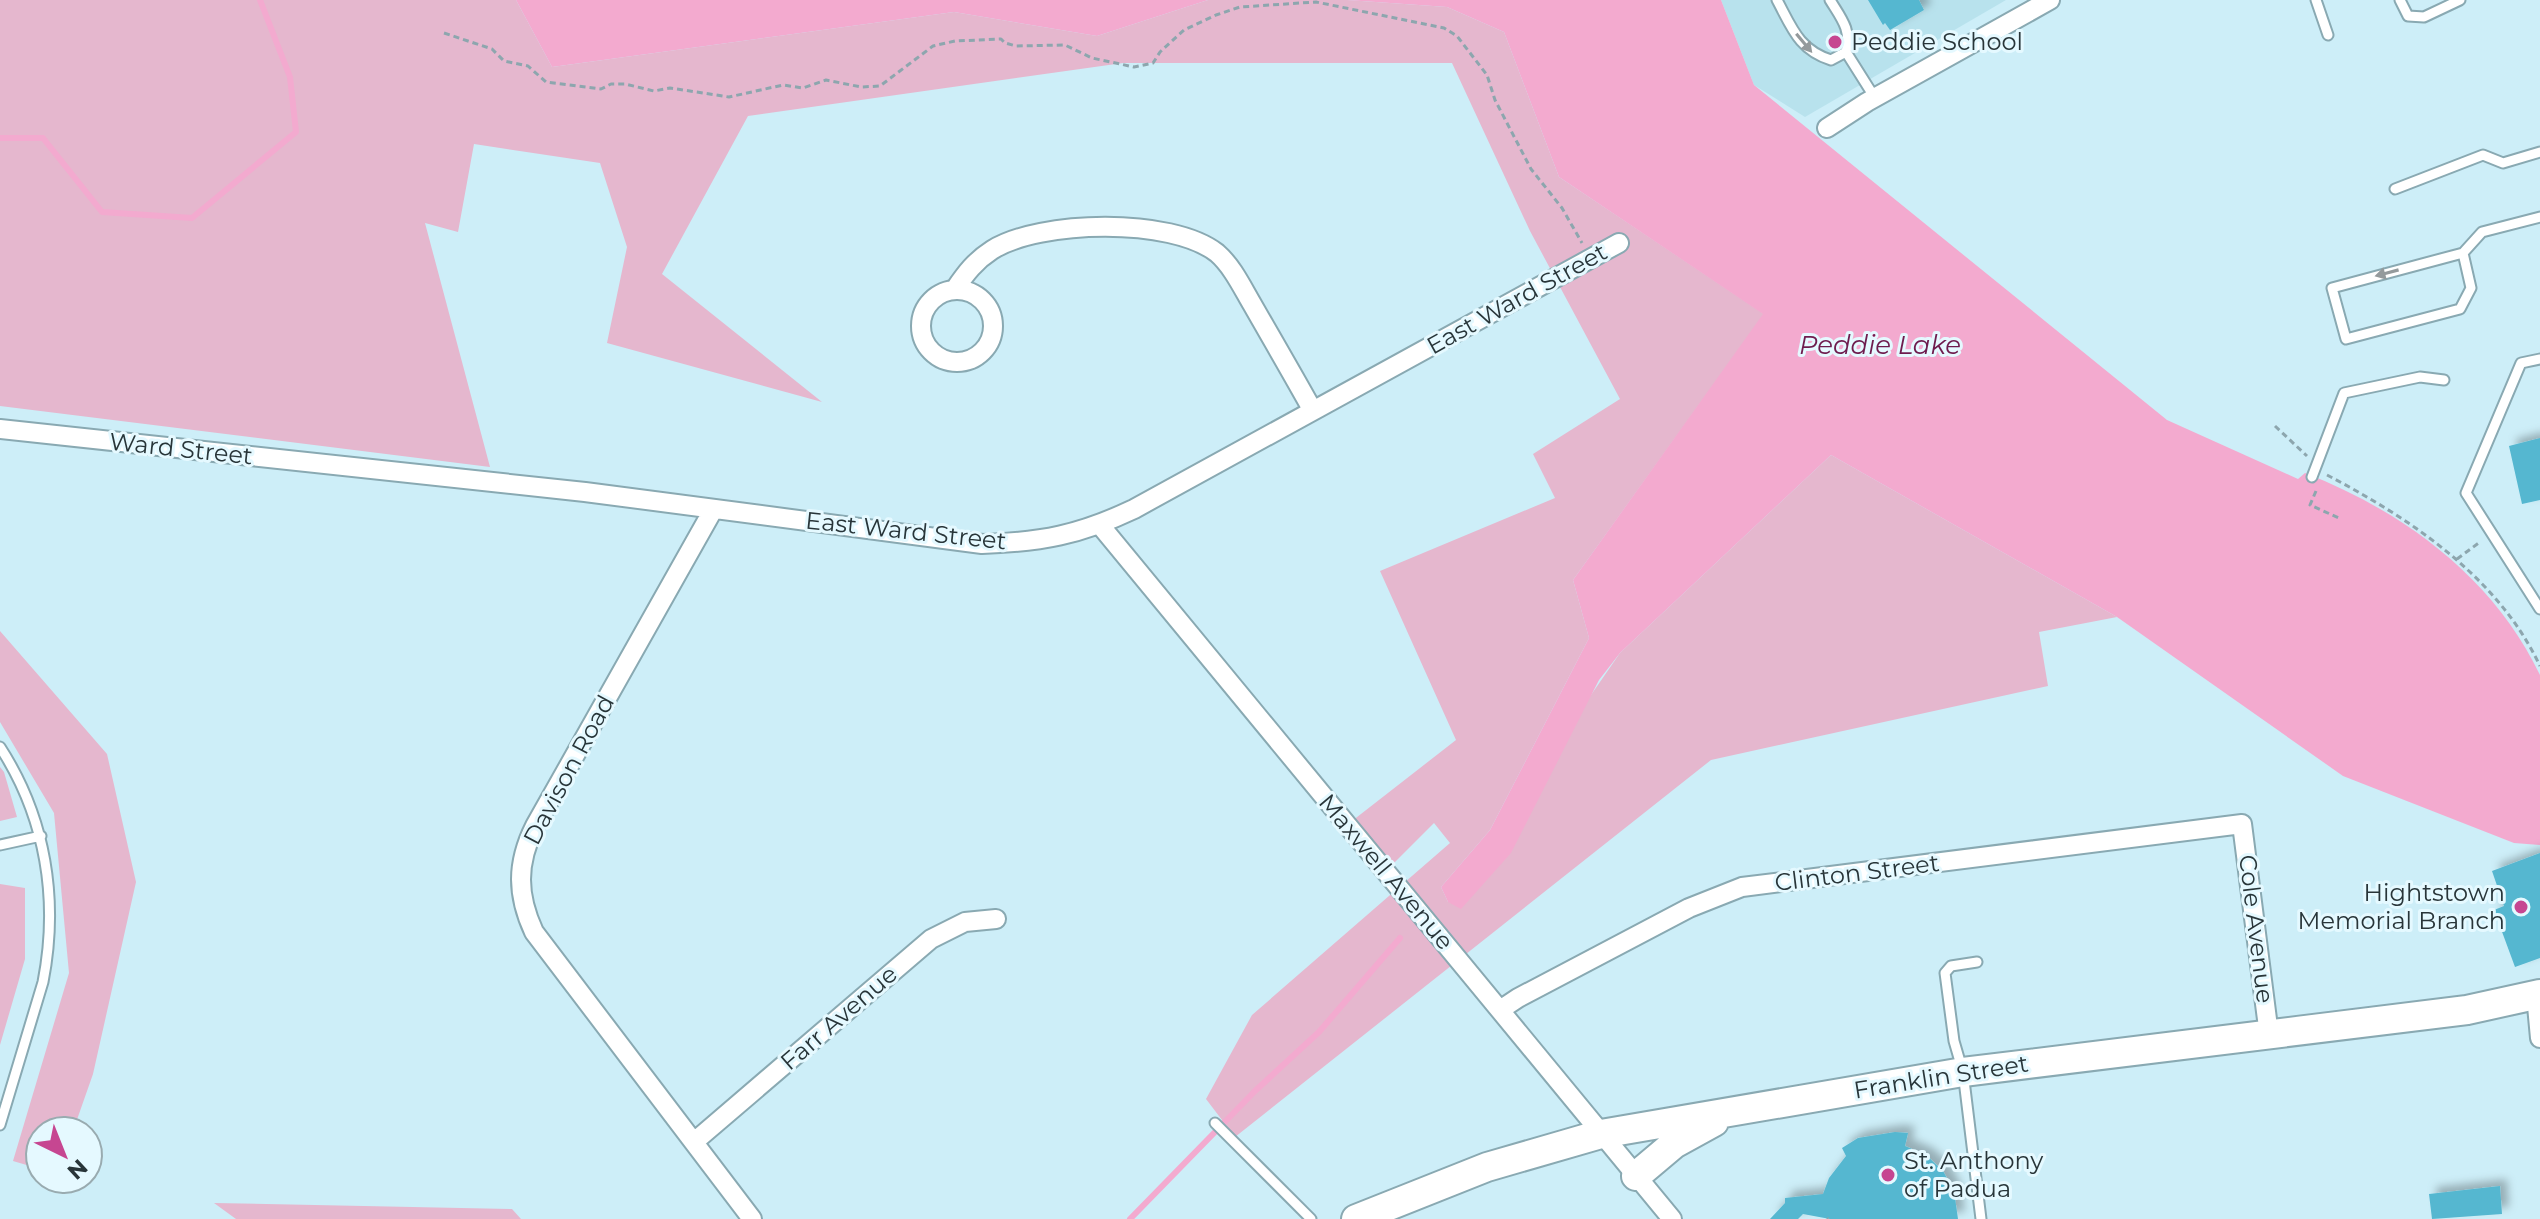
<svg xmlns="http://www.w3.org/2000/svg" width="2540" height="1219" viewBox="0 0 2540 1219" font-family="Montserrat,sans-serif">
<defs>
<filter id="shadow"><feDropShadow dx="7" dy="-7" stdDeviation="4" flood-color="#0004"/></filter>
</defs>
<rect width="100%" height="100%" fill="#cdeef8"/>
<path fill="#b8e2ed" d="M1721 0H2006L1805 117 1754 85Z"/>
<path fill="#e5b7ce" d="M0 0H516L552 67 954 12 1097 36 1208 0H1347L1447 7 1504 32 1559 177 1764 314 1573 580 1589 638 1490 830 1441 887 1448 902 1620 653 1831 455 2117 617 2039 632 2048 686 1711 760 1235 1137 1206 1099 1252 1015 1450 843 1434 823 1383 874 1343 828 1456 740 1380 571 1555 498 1533 454 1620 399 1530 231 1452 63H1123L748 116 662 274 822 402 607 343 627 247 600 163 474 144 458 232 425 223 490 467 0 406Z
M0 631 107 754 136 882 93 1074 73 1131H40V1169L13 1161 69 973 54 813 0 722Z
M0 767 4 772 17 817 0 821Z
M0 884 25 888V959L0 1045Z
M214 1203 512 1209 521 1219H236Z"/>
<path fill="#f3aacf" d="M516 0H1208L1097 36 954 12 552 67Z
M1347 0H1721L1754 85 2167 420 2298 479 2305 473C2403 511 2494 578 2540 675V845L2514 843 2343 776 2117 617 1831 455 1620 653 1599 680 1511 853 1461 909 1448 902 1441 887 1490 830 1589 638 1573 580 1763 314 1559 177 1504 32 1447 7Z"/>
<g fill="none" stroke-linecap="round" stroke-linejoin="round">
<path stroke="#f3aacf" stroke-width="6" d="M0 138H43L102 212 192 218 296 132 290 77 260 0
M1130 1219 1255 1091 1319 1032 1400 938"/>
</g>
<path fill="#55b7d0" filter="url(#shadow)" d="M1868 0H1919L1924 10 1890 30 1885 23 1883 25Z
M2540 438V500L2522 504 2509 446Z
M2540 853V958L2515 967 2494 910 2504 906 2492 871Z
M1895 1132 1908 1133 1905 1146 1926 1155 1943 1171 1954 1191 1958 1219H1830L1803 1214 1798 1219H1770L1785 1203V1198L1823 1194 1829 1178 1846 1156 1842 1148 1858 1138Z
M2500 1186 2502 1214 2432 1219 2429 1194Z"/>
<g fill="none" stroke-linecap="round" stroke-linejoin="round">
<defs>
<path id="lane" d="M1777 0C1792 28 1799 50 1831 60L1846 52
M1830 0C1841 18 1852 30 1846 52L1875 98
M2316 0 2328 35
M2400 0 2408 16 2424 17 2460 0
M2395 189 2483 155 2503 163 2540 152
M2463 253 2471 288 2460 309 2346 339 2332 288 2463 253 2482 232 2540 217
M2540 359 2521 363 2466 493 2540 609
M2312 477 2344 393 2420 377 2444 380
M0 747C46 818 59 900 43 982L0 1125
M0 845 41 836
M1977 962 1951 966 1945 973 1954 1041 1963 1072 1981 1219
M1215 1123 1311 1219"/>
<path id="street" d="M1827 128 1867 102 2050 0
M955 289C966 273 975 261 992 250 1040 220 1171 217 1217 253 1232 266 1242 287 1252 304 1272 339 1293 375 1313 411
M921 326a36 36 0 1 1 72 0a36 36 0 1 1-72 0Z
M0 429 585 492 982 544C1042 542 1079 535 1134 509L1619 243
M713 510 535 826C516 864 517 895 534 932L752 1219
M1100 525 1672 1219
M2536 995 2540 1038
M1500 1010 1518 998 1689 908 1742 887 2242 824 2269 1035
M694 1142 931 939 965 922 996 919"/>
<path id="primary" d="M1636 1176 1674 1144 1714 1122
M1356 1219 1487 1167 1601 1134 1963 1072 2467 1010 2540 994"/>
</defs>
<use href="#lane" stroke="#89a9b2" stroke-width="13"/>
<use href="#street" stroke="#89a9b2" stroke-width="22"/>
<use href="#primary" stroke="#89a9b2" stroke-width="32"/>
<path stroke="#8da6ae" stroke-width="3" stroke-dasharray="6 4" stroke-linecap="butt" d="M444 33 492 49 504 61 528 66 546 82 601 89 611 84H625L654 91 670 88 729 97 783 85 803 88 826 80 861 87 880 86 933 46 955 41 1001 39 1005 43 1016 46 1065 45 1092 58 1134 67 1153 63 1160 52 1184 30 1216 15 1240 7 1316 2 1444 28 1457 36 1487 75 1495 100 1531 169 1562 208 1582 243
M2275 426 2307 456
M2327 475C2411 519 2498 577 2540 666
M2316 491 2310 505 2339 518
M2457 559 2480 542
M1827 1218 1828 1219"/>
<use href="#lane" stroke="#fff" stroke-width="9"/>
<use href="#street" stroke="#fff" stroke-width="18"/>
<use href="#primary" stroke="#fff" stroke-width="28"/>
</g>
<defs><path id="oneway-solid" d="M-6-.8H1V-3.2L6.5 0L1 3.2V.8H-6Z" transform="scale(2)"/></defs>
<g fill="#949a9c">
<use href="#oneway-solid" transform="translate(1804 43) rotate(50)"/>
<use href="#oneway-solid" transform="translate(2387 273) rotate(165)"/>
</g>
<g fill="#c64691" stroke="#e5f9ff" stroke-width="3">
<circle cx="1835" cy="42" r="8"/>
<circle cx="2521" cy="907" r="8"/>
<circle cx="1888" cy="1175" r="8"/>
</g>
<g text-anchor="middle" stroke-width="6" stroke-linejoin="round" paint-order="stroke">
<g font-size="24" fill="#283539" stroke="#e5f9ff" text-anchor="start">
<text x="1851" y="50">Peddie School</text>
<text x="2505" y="901" text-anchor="end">Hightstown<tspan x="2505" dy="28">Memorial Branch</tspan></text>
<text x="1904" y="1169">St. Anthony<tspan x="1904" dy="28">of Padua</tspan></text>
</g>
<g font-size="24" fill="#283539" stroke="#e5f9ff">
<text transform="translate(1517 299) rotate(-29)" y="8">East Ward Street</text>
<text transform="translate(181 449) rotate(6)" y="8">Ward Street</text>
<text transform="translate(906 531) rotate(6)" y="8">East Ward Street</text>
<text transform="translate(569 770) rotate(-62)" y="8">Davison Road</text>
<text transform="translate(1386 872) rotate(50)" y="8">Maxwell Avenue</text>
<text transform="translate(1857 873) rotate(-7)" y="8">Clinton Street</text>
<text transform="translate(2256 929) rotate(83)" y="8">Cole Avenue</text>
<text transform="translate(839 1018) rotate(-41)" y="8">Farr Avenue</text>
<text transform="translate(1941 1077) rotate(-9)" y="8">Franklin Street</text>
</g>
<g font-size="26" font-style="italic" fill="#6e1b4e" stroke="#e5f9ff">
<text x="1880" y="354">Peddie Lake</text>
</g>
</g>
<g transform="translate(64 1155) rotate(137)"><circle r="38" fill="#e5f9ff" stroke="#99abb0" stroke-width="2"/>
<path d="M0-6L14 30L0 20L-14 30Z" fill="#c64691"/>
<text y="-12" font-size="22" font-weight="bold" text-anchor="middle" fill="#283539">N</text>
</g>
</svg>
